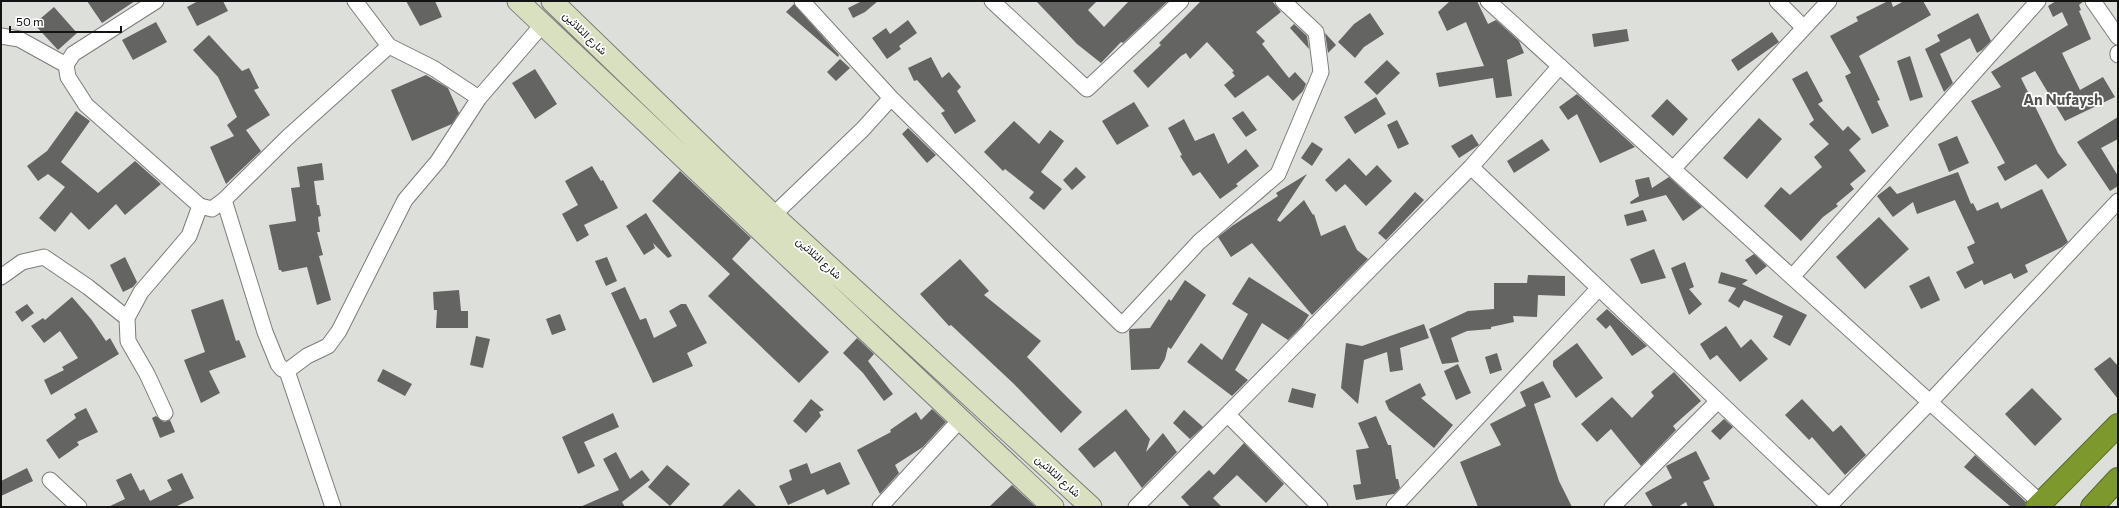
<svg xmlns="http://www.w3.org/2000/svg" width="2119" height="508" viewBox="0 0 2119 508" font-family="Commissioner,Vazirmatn,sans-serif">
<rect width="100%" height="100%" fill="#dddfdb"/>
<path fill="#646562" d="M87 1H135L102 23Z
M198 1H223L228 11 197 26 187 7Z
M406 1H435L442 17 420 26Z
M862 1H878L865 12 853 18 848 8Z
M1036 1H1097L1088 10 1104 27 1129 1H1168L1123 43 1121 42 1101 63 1077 44Z
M1201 1H1272L1281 12 1256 32 1265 41 1262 44 1289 78 1295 72 1306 84 1303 91 1293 101 1268 75 1235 98 1224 85 1235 76 1232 72 1234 71 1207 42 1190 59 1186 53 1181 56 1148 88 1133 71 1161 45 1159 43Z
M1450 1H1477L1488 24 1496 20 1519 41 1524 53 1507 60 1512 96 1496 98 1493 78 1439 87 1436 73 1484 66 1466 22 1447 31 1438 12Z
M1888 1H1891L1893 7 1904 1H1923L1931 15 1859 56 1880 100 1877 101 1889 126 1872 134 1845 76 1851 73 1830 36 1858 21 1856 17Z
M2056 1H2084L2079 5 2081 10 2079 11 2091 39 2062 53 2080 90 2103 77 2115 97 2065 121 2035 71 2021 78 2058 153 2067 165 2048 179 2036 164 2005 181 1997 167 2005 163 1971 101 2001 87 1991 72 2068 25 2062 12 2053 17 2048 6Z
M794 4 839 55 838 57 786 12Z
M54 7 77 33 58 50 34 24Z
M1370 13 1384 34 1364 47 1355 58 1338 42 1354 24Z
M1978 13 1991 41 1982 50 1977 53 1970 38 1940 54 1953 83 1944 92 1925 49 1940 41 1937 35Z
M908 20 917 33 899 46 901 49 887 59 872 38 886 28 890 34Z
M156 22 167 42 133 60 122 40Z
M1294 24 1307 36 1309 49 1290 28Z
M1627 29 1629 41 1594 47 1592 34Z
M1772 32 1779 42 1738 71 1731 60Z
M1325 33 1336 45 1328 53Z
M209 35 242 71 249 68 259 88 254 90 270 115 246 130 261 151 226 184 210 147 234 136 227 125 237 117 218 77 193 50Z
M1910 56 1923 97 1910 101 1897 61Z
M931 57 942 78 949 72 961 87 957 91 976 121 955 134 941 113 945 111 917 80 914 81 908 68Z
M840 59 850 68 836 81 827 72Z
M1387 60 1400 73 1377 95 1364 82Z
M535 69 557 104 535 119 512 83Z
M1807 71 1823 101 1818 104 1843 131 1848 126 1861 139 1849 150 1866 171 1850 184 1854 189 1836 204 1838 206 1823 217 1801 241 1764 206 1781 187 1790 195 1822 167 1814 157 1829 144 1809 124 1814 120 1792 79Z
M426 75 448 88 459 113 452 124 412 141 391 90Z
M1577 94 1635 147 1600 163 1577 114 1568 120 1559 107Z
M1376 97 1386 114 1355 134 1344 117Z
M1667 99 1688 119 1673 136 1651 116Z
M1134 102 1149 126 1117 145 1102 121Z
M76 111 90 121 61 162 98 193 135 161 161 184 125 215 116 204 89 230 71 212 55 232 39 218 65 187 48 174 38 181 27 166 47 151Z
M1243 111 1257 130 1246 137 1232 118Z
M2118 117V139L2101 148 2118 176V186L2110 191 2077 142Z
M1759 118 1782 139 1747 179 1723 158Z
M1184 119 1195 141 1214 133 1228 164 1246 149 1259 166 1236 184 1238 186 1220 199 1200 172 1193 176 1180 156 1182 155 1168 128Z
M1397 120 1409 144 1398 149 1387 125Z
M1014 121 1039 144 1050 130 1064 141 1041 172 1062 189 1044 210 1029 198 1034 192 1005 169 1003 171 984 152Z
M908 128 936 155 927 163 902 134Z
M1472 134 1479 145 1459 158 1451 146Z
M1957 136 1969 163 1949 172 1938 144Z
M1542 139 1550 150 1514 173 1507 161Z
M1312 142 1323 149 1312 166 1301 158Z
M1349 158 1366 176 1377 165 1392 181 1366 206 1345 184 1336 192 1325 180Z
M322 163 324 180 314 181 317 205H319L321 216 318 217 320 232H317L323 255 319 256 331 300 317 305 307 267 282 272 281 270H279L269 225 296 221 291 188 300 187 297 167Z
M592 166 601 181 603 180 618 208 584 225 589 235 577 242 562 214 578 205 565 181Z
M1076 167 1086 177 1072 190 1063 180Z
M680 171 751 238 732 259 829 352 799 383 708 296 730 274 652 201Z
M1958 172 1971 204 1973 203 1977 211 1998 202 2001 209 2042 189 2068 242 2062 247 2025 265 2028 272 2014 279 2011 273 1984 285 1982 280 1965 289 1956 272 1974 263 1967 247 1975 243 1955 200 1917 214 1913 202 1893 217 1877 196 1890 186 1897 194Z
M1307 174 1277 220 1280 222 1304 200 1313 215 1314 214 1321 236 1345 225 1357 250 1368 259 1312 315 1252 243 1231 257 1218 237 1232 226 1278 196 1276 193Z
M1649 177 1652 188 1669 177 1702 207 1683 221 1666 195 1631 204 1630 202 1639 196 1635 180Z
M1415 192 1424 200 1386 240 1378 233Z
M1643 210 1647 221 1627 226 1624 215Z
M646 213 672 256 668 258 653 243 655 248 644 255 626 226Z
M1879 217 1909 249 1865 289 1836 257Z
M1654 249 1666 278 1641 284 1630 259Z
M1754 254 1767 266 1756 275 1745 260Z
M125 257 137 282 133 287 123 292 110 265Z
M607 257 617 281 606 286 595 261Z
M960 259 989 291 984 295 1041 341 1027 357 1082 412 1061 433 1014 384 951 325 949 326 920 294Z
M1685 262 1694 287 1689 289 1702 304 1689 315 1671 268Z
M1721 272 1748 280 1742 284 1807 315 1790 346 1773 337 1783 316 1744 300 1739 308 1728 301 1736 288 1718 283Z
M1528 275 1565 276V296L1538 295 1537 317 1513 316 1514 322 1491 327V329L1467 331 1451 338 1459 362 1442 364 1429 329 1468 311 1494 309V283H1527Z
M1929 276 1940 300 1921 309 1909 286Z
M1249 277 1309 315 1302 326 1288 340 1262 323 1235 370 1248 380 1232 396 1187 362 1201 343 1222 360 1248 314 1232 304Z
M1185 280 1206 295 1171 349 1168 347 1165 359 1159 369 1131 370 1129 331 1130 329 1150 328 1169 299 1171 301Z
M625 287 640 320 646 318 654 338 677 326 669 311 681 304H686L707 343 687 353 693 366 653 383 611 293Z
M459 290 461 311H468V328H436L437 310H434L433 292Z
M72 297 91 319 106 341 110 338 119 354 51 395 44 380 64 370 62 367 78 358 60 331 44 343 31 326 43 318 45 320Z
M223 299 236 341 239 340 246 357 209 371 220 393 201 403 184 360 205 352 191 310Z
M27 304 34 313 22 322 15 312Z
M1607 309 1647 346 1632 356 1610 325 1606 329 1596 319Z
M560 314 566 330 552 335 546 319Z
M1424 324 1429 338 1400 348 1403 370 1390 372 1387 352 1364 360 1358 404 1341 388 1346 343 1362 346Z
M1726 326 1741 348 1751 339 1768 359 1740 382 1717 355 1710 360 1700 344Z
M476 336 490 339 483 368 470 365Z
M857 338 874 354 868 361 893 394 884 401 863 373 843 353Z
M1577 343 1603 378 1576 398 1553 366V361Z
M1497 353 1502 370 1490 374 1485 357Z
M2110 357 2118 366V399L2094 369Z
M1458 364 1471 393 1456 400 1444 371Z
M383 369 412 384 405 396 377 381Z
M1674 372 1701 401 1673 426 1676 430 1641 466 1611 429 1597 442 1581 424 1612 397 1632 418 1654 396 1651 392Z
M1543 381 1551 397 1534 404 1559 481 1572 507H1478L1460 462 1501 445 1490 424 1526 406 1520 392Z
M1420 383 1426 395 1421 398 1453 425 1434 448 1389 410 1385 401Z
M1292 388 1316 394 1313 408 1288 402Z
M2032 388 2062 419 2035 446 2005 414Z
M811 399 824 410 819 412 821 416 806 433 793 421Z
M1802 399 1833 432 1841 425 1866 455 1845 475 1812 437 1809 440 1785 415Z
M86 408 98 432 77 442 79 445 59 459 46 440 76 418 74 414Z
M932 409 946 422 923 447 895 465 899 473 880 494 857 450 891 432 890 430 916 412 921 420Z
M1126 409 1150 439 1146 452 1163 433 1177 452 1142 488 1115 451 1094 468 1078 449Z
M1184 410 1203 427 1190 439 1173 423Z
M613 413 619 427 584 442 595 466 578 474 562 437Z
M156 416 164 422 170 420 175 432 160 438 152 418Z
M1376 416 1388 445H1391L1396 479H1398L1400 488 1394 494 1356 500 1353 485 1361 484 1356 450 1369 448 1358 423Z
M1724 419 1733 427 1720 440 1711 431Z
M1244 443 1284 484 1266 503 1237 475 1213 498 1222 507H1190L1181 497 1209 470 1214 475Z
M1696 451 1710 479 1703 482 1715 507H1688L1686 502 1678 507H1653L1645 493 1672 478 1666 466Z
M616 452 630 479 642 470 650 480 622 502 625 507H580L619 490 603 459Z
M1975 455 2026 502 2025 507H2011L1964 467Z
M840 462 850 484 827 495 824 489 788 505 779 486 792 480 789 470 807 463 811 474Z
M667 465 690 484 670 506 648 487Z
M27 468 33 481 1 496V481Z
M131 473 140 491 144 489 150 501 172 490 167 480 182 473 194 498 175 507H108L125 499 116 480Z
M1012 485 1036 507H989Z
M739 489 757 507H721Z"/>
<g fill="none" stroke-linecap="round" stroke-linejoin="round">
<defs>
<path id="street" d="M156 1 73 54 66 65 68 77 86 105 200 206 212 209 224 200 289 136 389 46 433 68 479 98
M355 1 389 46
M802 1 891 98 1122 325 1199 242 1278 174 1321 72 1316 32 1283 1
M992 1 1087 89 1181 1
M1488 1 2041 503
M1777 1 1804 28
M2093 1 2118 37
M1 36 19 39 66 65
M2118 53V55
M1471 167 1829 506 1930 402 2118 201
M1673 169 1829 1
M224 200 265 332 278 364 282 369 287 371 307 356 328 346 339 331 405 200 438 161 479 98 543 24
M767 221 863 129 891 98
M1 277 22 262 44 257 88 287 127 318
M1792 277 2038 1
M287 371 333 507
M165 413 147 374 128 341 127 318 141 292 189 236 200 206
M1228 415 1320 507
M50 480 79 507
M880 507 960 420
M1136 507 1471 167 1560 66
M1394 507 1599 288
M1612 507 1718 401"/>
<path id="secondary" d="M518 1 1053 507
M552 1 773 215 1091 507"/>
<path id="highway" d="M2037 507 2118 425
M2092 507 2118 479"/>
</defs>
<use href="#street" stroke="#7c7d7a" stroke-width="17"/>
<use href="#secondary" stroke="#7c7d7a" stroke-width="23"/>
<use href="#highway" stroke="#586a24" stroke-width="24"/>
<use href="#street" stroke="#fff" stroke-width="15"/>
<use href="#secondary" stroke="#d8e0c0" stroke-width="21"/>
<use href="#highway" stroke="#7d992e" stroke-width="22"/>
</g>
<g text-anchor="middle" stroke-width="3.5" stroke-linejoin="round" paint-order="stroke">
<g font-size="11" fill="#121312" stroke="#fff">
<text transform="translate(585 33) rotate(44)" y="4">شارع الثلاثين</text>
<text transform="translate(819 258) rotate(42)" y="4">شارع الثلاثين</text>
<text transform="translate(1058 476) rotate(42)" y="4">شارع الثلاثين</text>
</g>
<g font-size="15" font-weight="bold" fill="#525350" stroke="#fff">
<text x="2063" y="105">An Nufaysh</text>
</g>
</g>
<rect width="2119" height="508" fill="none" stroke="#121312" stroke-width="4"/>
<path d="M10 26v6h111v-6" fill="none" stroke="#121312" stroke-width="2"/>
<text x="16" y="26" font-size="12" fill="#121312" stroke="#ffffff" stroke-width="3" paint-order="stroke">50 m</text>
</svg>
